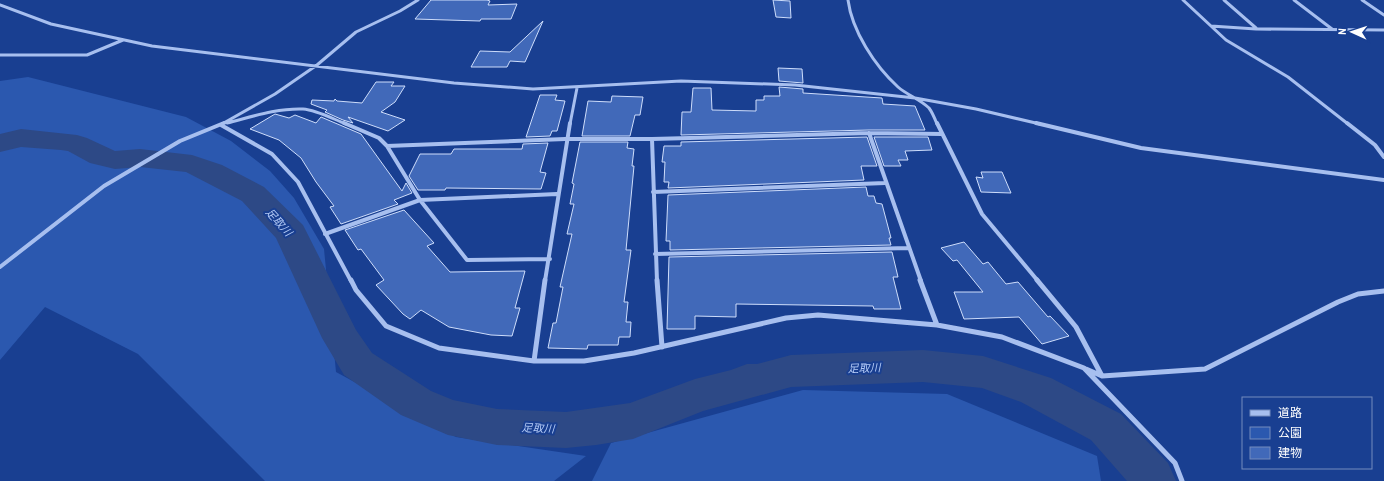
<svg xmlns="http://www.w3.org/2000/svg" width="1384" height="481" viewBox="0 0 1384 481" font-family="'Archivo Narrow','Noto Sans JP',sans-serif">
<rect width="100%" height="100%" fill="#193f91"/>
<path fill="#2b58af" d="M28 77 186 117 231 141 270 171 294 198 324 249 336 372 456 437 586 456 554 481H265L138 354 45 307 0 360V81Z
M803 390 947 394 1097 456 1101 481H592L611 443Z"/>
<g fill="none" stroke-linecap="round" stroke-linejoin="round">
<path fill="#2d4986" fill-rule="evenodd" d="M21 129 77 135 87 138 115 151 140 149 192 155 222 165 264 187 303 225 356 330 372 353 431 391 453 400 497 409 566 412 630 403 695 379 731 370 747 364H757L791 355 923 350 983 356 1051 378 1121 414 1168 463 1176 481H1127L1091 440 1021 402 982 388 923 382 791 387 703 411 633 439 596 445 566 448 497 445 448 435 401 415 344 375 322 338 276 238 242 201 186 172 140 167 115 169 90 163 68 151 61 150 21 147 0 152V134Z"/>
</g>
<path fill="#4169b9" stroke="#ceddfb" d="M431 0H487L490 1 488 5 517 4 511 19H481L480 21 415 19Z
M773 0 790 1 791 18 776 17Z
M543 21 525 62 510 61 507 67H471L480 51 510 52Z
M778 68 802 69 803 83 779 81Z
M376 82H394L391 86H405L395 102 381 112 405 120 388 131 348 117 353 123 343 120 325 112 327 110 311 104 312 100 334 101 335 99 337 101 362 103Z
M779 87 803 89V93L882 98 883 104 915 106 925 130H869L681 135 682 112H691L693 88H711L712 110 756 111V100H764V96H780Z
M540 95H557L555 100 565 101 557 131H552L550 136 526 137Z
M612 96 643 97 640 115H635L630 136H582L588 101 611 102Z
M275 114 289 118 295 115 316 123 321 117 361 134 402 191 406 183 412 193 394 200 398 204 341 224 330 207 334 206 316 182 301 158 279 140 250 129Z
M867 137 877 166H861L864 180 668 188 669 182H664L665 162H662L664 146H681V142Z
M874 137H928L932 150 905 151 908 160H898L901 166H884Z
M580 142H628L627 148 634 149 632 166H634L626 250H631L624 302H628L626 322H631L630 337H619L618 345H588L587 349 548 348 553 323H556L563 287H560L572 234H567L574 204H570L574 184 572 183Z
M548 143 540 172 546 173 541 189 446 188 445 190H418L409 176 420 154H451L454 149H522L523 144Z
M981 172H1002L1011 193 981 192 976 177 983 178Z
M866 187 868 196H874L876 203 882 204 891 238H889L891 245 670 250V241H666L668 195Z
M404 210 434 243 427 246 450 272 525 271 515 308H520L512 336 491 335 449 327 421 310 410 319 403 314 376 285 384 280 361 249 358 250 345 230Z
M964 242 983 264 988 262 1006 284 1018 282 1048 317 1050 316 1069 336 1042 344 1019 317 964 319 954 292H983L957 260 953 261 941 248Z
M892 252 898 277H893L901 309H874L873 306 736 304V317L695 316V329H667L669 257Z"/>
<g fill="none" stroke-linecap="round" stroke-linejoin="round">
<path stroke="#a7bfef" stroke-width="3" d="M848 0C852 31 875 66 898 87 907 95 920 99 929 108 932 112 935 119 937 124
M1183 0 1226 40 1288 77 1348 124
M1224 0 1256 28
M1294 0 1332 29
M1362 0 1384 15
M0 5 51 24 152 46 454 83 533 89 681 81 795 85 915 98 976 109 1040 124
M1211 26 1256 29 1384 30
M0 55H87L123 40
M227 123C251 117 277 108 303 109 317 110 333 119 346 124
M222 124 275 94 317 65 356 32 400 11 418 0
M570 124 577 88"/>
<path stroke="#a7bfef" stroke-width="4" d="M344 123 379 138 387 146 420 200 467 260 550 259
M937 123 982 214 1038 281
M1036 123 1141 148 1384 180
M1347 123 1375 145 1384 157
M221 125 272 154 298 182 351 281
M869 133 921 281
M652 139 657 281
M387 146 565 139H652L869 133 942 134
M653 192 885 183
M325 234 420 200 557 194
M655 254 908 248
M0 267 104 186 180 141 224 123
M545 281 570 123"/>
<path stroke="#a7bfef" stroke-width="5" d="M351 280 356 290 386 326 439 348 534 361H584L634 353 786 318 818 315 937 325 1002 337 1084 368 1175 463 1182 481
M657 280 662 347
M920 280 937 325
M1037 280 1076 327 1102 376 1086 369
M534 361 545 280
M1102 376 1205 369 1338 302 1358 294 1384 291"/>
</g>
<g text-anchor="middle" stroke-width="4" stroke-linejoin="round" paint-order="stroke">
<g font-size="11" font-style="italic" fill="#b3caf6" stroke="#193f91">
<text transform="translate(279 222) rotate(48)" y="4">足取川</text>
<text transform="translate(864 368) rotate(-2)" y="4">足取川</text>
<text transform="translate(538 428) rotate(3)" y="4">足取川</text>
</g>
</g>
<rect x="1242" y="397" width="130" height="72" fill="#193f91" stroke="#758cbd"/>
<rect x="1250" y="410" width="20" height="6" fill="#a7bfef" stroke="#758cbd"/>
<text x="1278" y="417" font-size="12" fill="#ffffff">道路</text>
<rect x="1250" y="427" width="20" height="12" fill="#2b58af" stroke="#758cbd"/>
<text x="1278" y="437" font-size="12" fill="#ffffff">公園</text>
<rect x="1250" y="447" width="20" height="12" fill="#4169b9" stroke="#758cbd"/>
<text x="1278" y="457" font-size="12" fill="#ffffff">建物</text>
<g transform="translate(1352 32) rotate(273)" stroke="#193f91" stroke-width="3" paint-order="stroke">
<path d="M0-3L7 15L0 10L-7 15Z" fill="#ffffff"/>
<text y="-6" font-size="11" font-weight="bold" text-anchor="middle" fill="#ffffff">N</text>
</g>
</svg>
